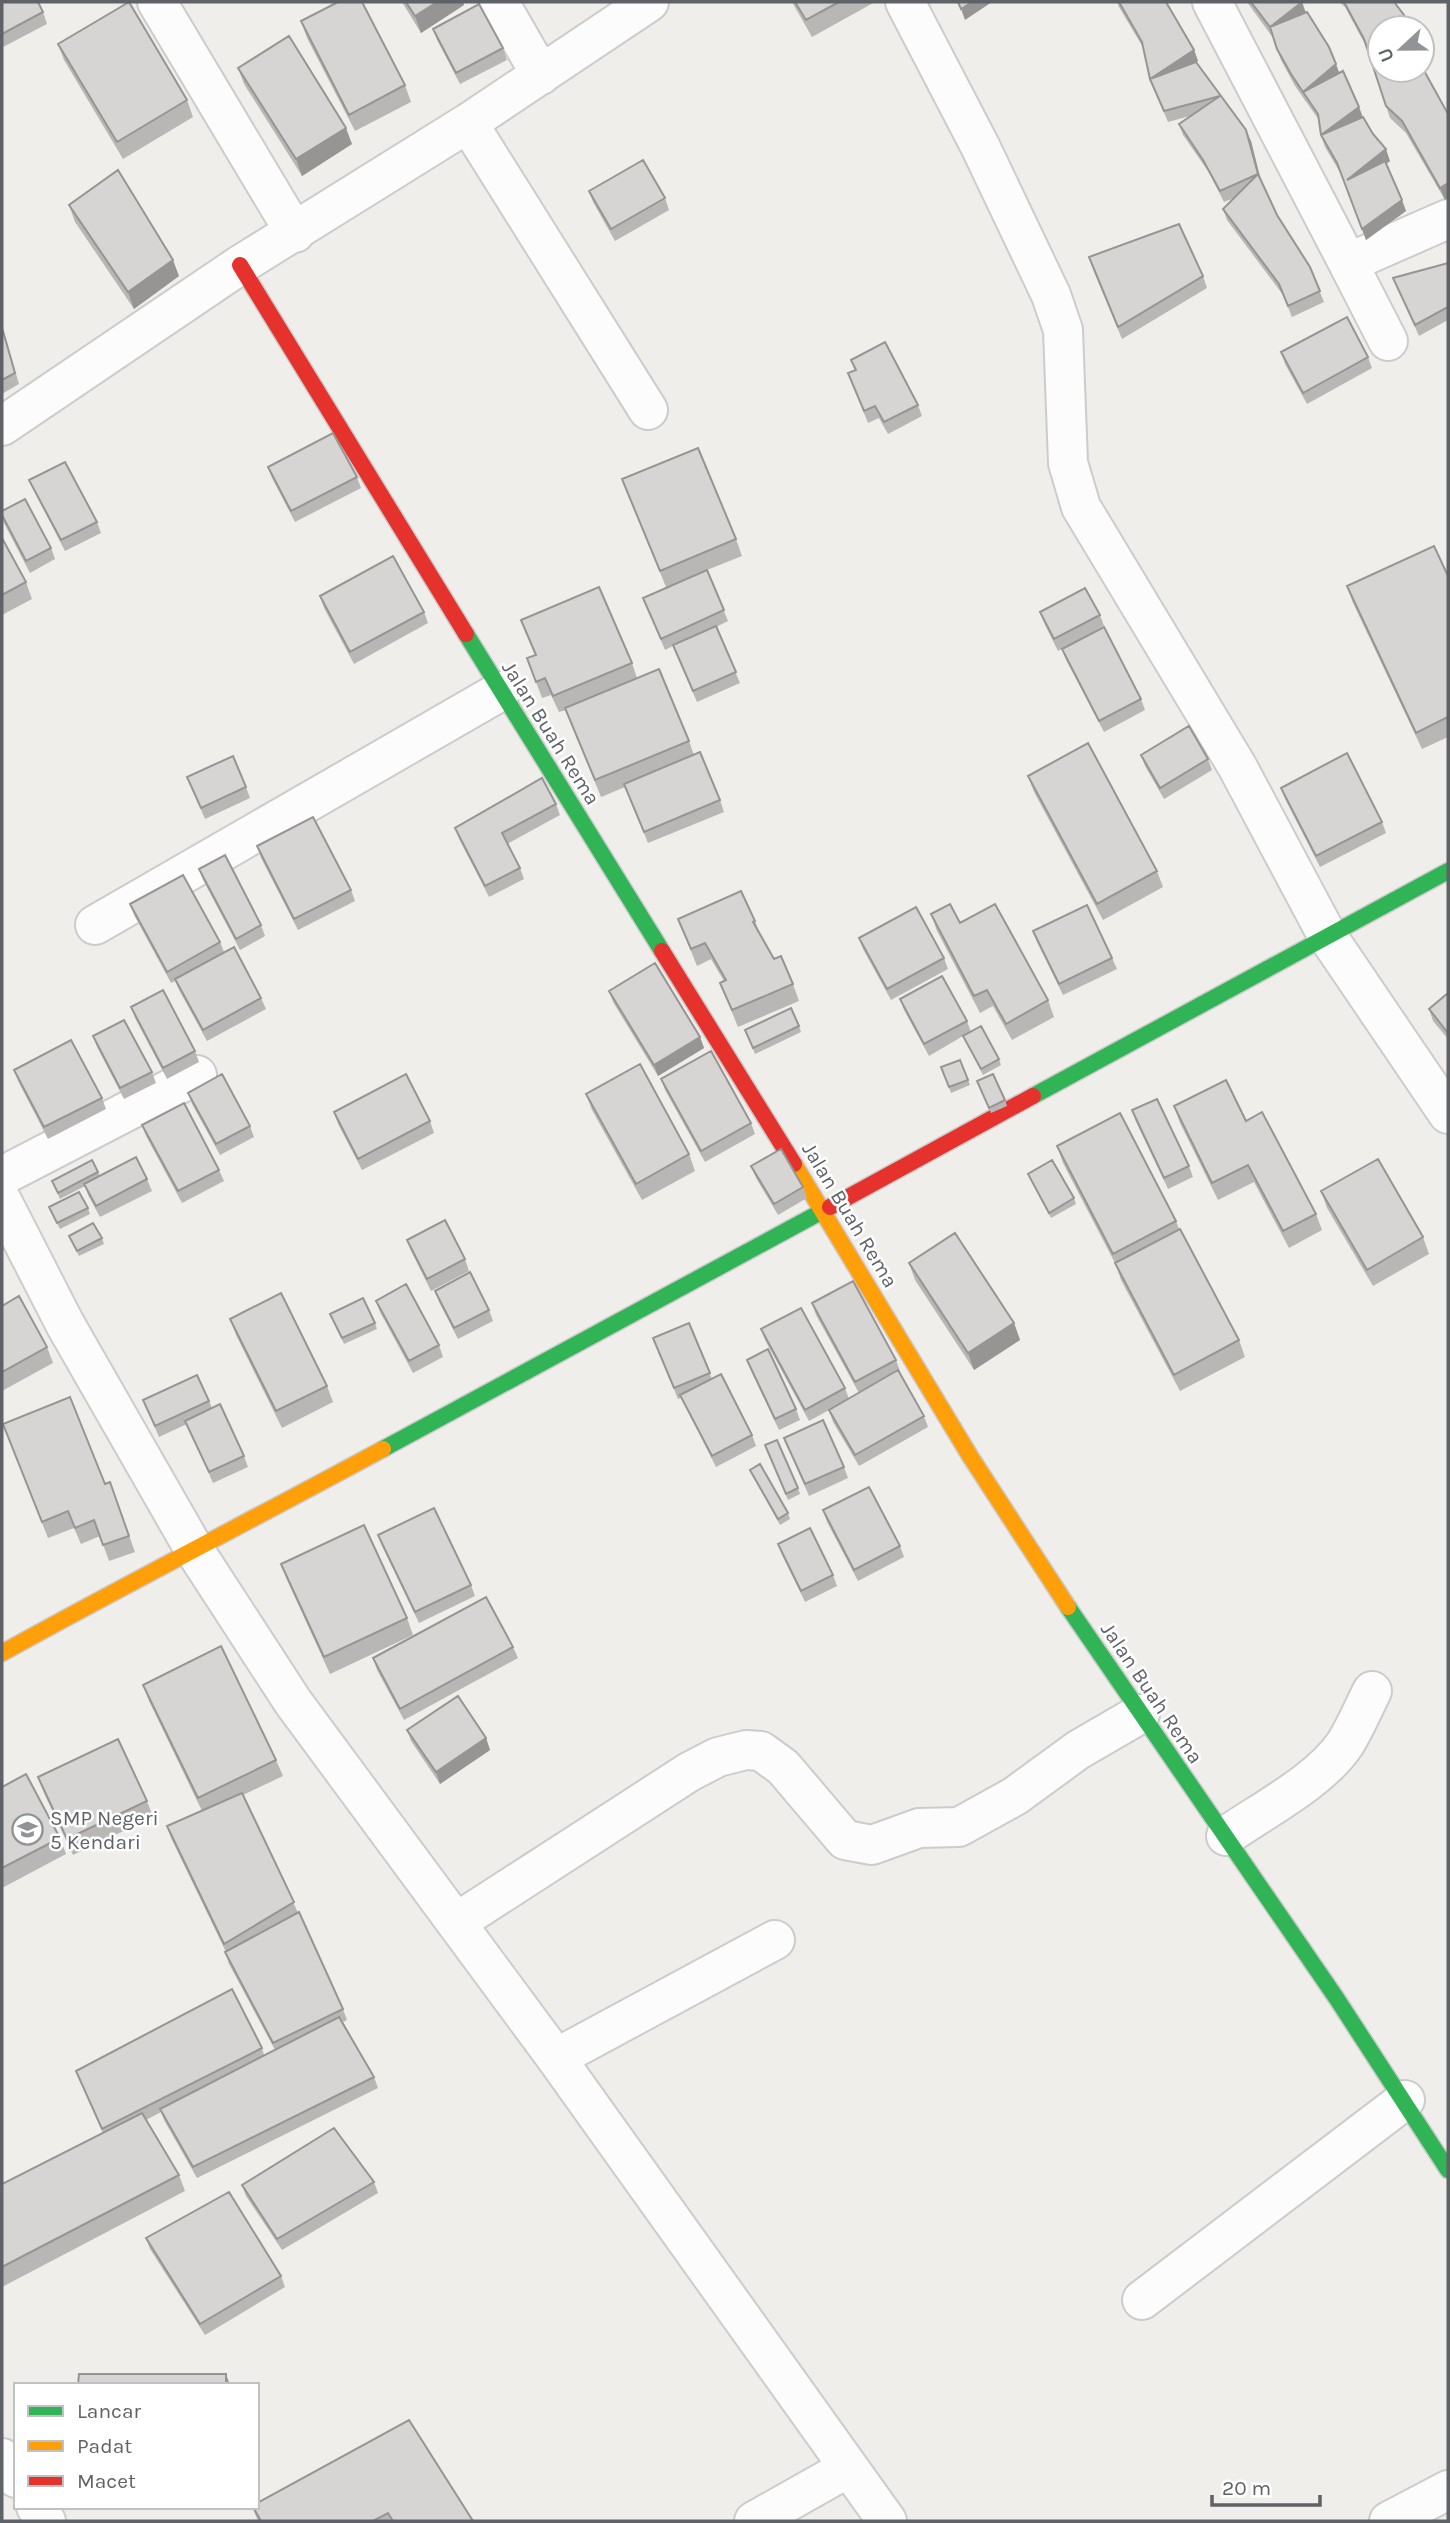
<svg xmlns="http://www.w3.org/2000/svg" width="1450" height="2523" viewBox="0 0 1450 2523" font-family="Karla,sans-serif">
<rect width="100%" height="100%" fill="#efeeea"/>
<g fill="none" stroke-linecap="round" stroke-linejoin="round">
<defs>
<path id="street" d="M157 2 295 233
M499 2 541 75
M905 2 980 146 1051 295 1063 330 1068 463 1081 507 1237 766 1328 937 1448 1114
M1212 2 1348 263 1448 219
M468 123 648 410
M1348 263 1388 341
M2 426 240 265 468 123 649 2
M95 925 501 691
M2 1176 197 1075
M2 1201 65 1324 195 1551 293 1702 556 2058 887 2521
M1226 1836C1263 1810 1319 1782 1345 1744 1355 1728 1363 1709 1372 1691
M457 1922 689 1772 718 1757 746 1750 761 1751 783 1767 845 1840 872 1845 919 1828 959 1827 1015 1796 1078 1750 1140 1714
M556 2058 775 1940
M1142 2300 1405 2100
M2 2458 16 2478
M36 2507 46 2521
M754 2521 848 2468
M1389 2521 1448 2490"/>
<path id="fast" d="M466 634 662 951
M1033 1096 1448 871
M383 1449 830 1207
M1068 1607 1337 1999 1448 2170"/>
<path id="slow" d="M794 1164 970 1456 1068 1607
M2 1653C128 1583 256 1518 383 1449"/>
<path id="jam" d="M240 265 466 634
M662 951 794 1164
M830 1207 1033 1096"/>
</defs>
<use href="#street" stroke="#cbcccc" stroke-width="42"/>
<use href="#fast" stroke="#cacacb" stroke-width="19"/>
<use href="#slow" stroke="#cacacb" stroke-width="19"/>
<use href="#jam" stroke="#cacacb" stroke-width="19"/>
<use href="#street" stroke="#fdfcfc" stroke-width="38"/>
<use href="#fast" stroke="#30b455" stroke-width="16"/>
<use href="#slow" stroke="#ff9f0a" stroke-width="16"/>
<use href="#jam" stroke="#e5322d" stroke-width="16"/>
</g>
<path fill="#b8b7b5" d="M2 2 43 12 47 24 3 47 2 44Z
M402 2H463L464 5 421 33Z
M792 2H875L812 37Z
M1117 2H1166L1194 50 1198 61 1196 62 1251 141 1261 180 1277 215 1310 267 1324 302 1292 317 1283 295 1227 220 1223 209 1234 198 1224 202 1208 171 1183 135 1179 124 1190 116 1168 122 1150 79 1144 49 1119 7Z
M1247 2H1302L1305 13 1359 107 1363 117 1390 161 1386 164 1406 211 1366 240 1341 174 1325 147 1321 135 1319 120 1295 86 1281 60 1273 38Z
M1339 2H1394L1380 28 1448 114V197L1445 200 1406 133 1390 118 1367 48 1345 7Z
M301 21 405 85 411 102 355 131 307 38Z
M433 29 503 48 507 60 460 84 437 40Z
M58 44 187 100 193 117 123 159 64 60Z
M238 68 352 144 302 176 244 84Z
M589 191 665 198 669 210 615 241 593 202Z
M69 205 179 276 134 309 75 222Z
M1448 263V320L1419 336 1393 278Z
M1093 269 1203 276 1207 288 1122 339Z
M2 332 7 343 19 384 2 394Z
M1281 352 1368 357 1372 368 1307 404 1285 364Z
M851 360 918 405 922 416 888 434 879 418 868 423 848 373 855 370Z
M268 467 357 477 361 488 295 522 272 478Z
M622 479 736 539 742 556 707 570 728 621 716 627 740 683 697 702 673 646 665 650 643 598 666 587Z
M29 480 97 522 101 533 65 551 34 491Z
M2 511 51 548 55 559 30 573 4 523 2 516Z
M2 538 26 582 32 599 2 615Z
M1448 576V737L1422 749 1353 603 1347 586Z
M320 596 424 612 428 623 354 664 324 608Z
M1040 612 1100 615 1104 626 1058 651 1044 623Z
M521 620 632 663 637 678 689 741 694 755 720 800 724 812 648 843 625 787 601 797 566 710 559 712 551 695 542 698 527 658 535 655Z
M1062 649 1141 699 1145 710 1104 732 1066 660Z
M1141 755 1208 759 1212 770 1164 799 1145 766Z
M1028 776 1157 871 1163 887 1103 920 1034 792Z
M187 777 246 787 250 798 205 819Z
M1281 788 1382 822 1386 833 1320 867 1285 799Z
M556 804 560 815 507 844 520 868 524 879 489 897 459 839 455 828Z
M257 846 351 890 355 901 298 930 261 858Z
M199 869 261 925 265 936 240 950 203 880Z
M130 904 220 942 224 952 261 998 266 1009 207 1041 179 990 175 981 171 983 134 915Z
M931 914 960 923 1048 1000 1054 1017 1012 1040 993 1006 980 1013 937 931Z
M678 919 755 921 759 931 774 959 793 984 799 1001 738 1027 720 983 724 981 711 959 697 966Z
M1033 931 1112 958 1117 969 1063 995 1037 942Z
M859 938 944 958 948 969 891 1000 863 949Z
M609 991 700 1037 704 1048 658 1076 613 1002Z
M1448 993V1039L1433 1021 1429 1009Z
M900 999 967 1021 971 1032 999 1059 1001 1065 983 1075 963 1036 929 1056 904 1010Z
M131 1007 195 1051 199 1062 167 1079 135 1018Z
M799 1026 801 1032 755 1054 745 1030Z
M93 1036 152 1072 156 1083 124 1099 97 1047Z
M960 1060 970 1085 951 1093 941 1067Z
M14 1070 102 1098 106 1109 48 1139 18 1081Z
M661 1079 751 1123 755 1134 705 1162 665 1090Z
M977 1081 1005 1100 1007 1106 991 1113Z
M188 1093 250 1126 254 1137 220 1155 192 1104Z
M586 1094 689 1154 695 1171 642 1200 592 1110Z
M1174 1106 1246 1121 1316 1214 1322 1230 1289 1248 1254 1182 1218 1200 1180 1123Z
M1132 1110 1189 1166 1193 1177 1168 1189 1136 1122Z
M334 1112 430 1121 434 1133 362 1170 338 1124Z
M142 1125 219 1170 224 1181 182 1203 146 1136Z
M1057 1146 1176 1221 1179 1229 1239 1340 1245 1357 1180 1391 1121 1280 1116 1265 1063 1163Z
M751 1166 803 1187 807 1198 778 1215 756 1178Z
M98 1172 100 1176 147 1179 152 1191 100 1217 88 1195 85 1186 60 1199 52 1181Z
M1028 1174 1074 1198 1076 1204 1051 1218Z
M1321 1191 1423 1237 1429 1254 1373 1286 1327 1208Z
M49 1207 88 1208 90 1214 60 1229Z
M69 1236 102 1238 104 1244 79 1256Z
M407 1240 465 1259 469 1271 431 1291 411 1251Z
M909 1263 1014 1323 1020 1340 974 1370 915 1280Z
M435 1291 489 1310 493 1321 458 1339 439 1302Z
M376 1301 439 1345 443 1357 413 1373 380 1312Z
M812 1303 896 1360 900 1371 899 1372 924 1416 928 1427 859 1466 833 1422 829 1410 809 1421 765 1340 761 1329 845 1388 849 1399 859 1393 816 1315Z
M2 1306 47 1347 53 1363 2 1391Z
M330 1314 375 1323 377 1329 344 1344Z
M230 1319 327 1386 333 1402 282 1428 236 1335Z
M689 1323 712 1379 752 1435 756 1446 716 1467 685 1406 681 1398 678 1399 653 1338Z
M747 1360 796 1409 800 1420 779 1430 751 1371Z
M143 1400 209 1401 212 1408 244 1456 248 1467 213 1483 187 1424 159 1437Z
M3 1424 105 1484 110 1482 135 1552 109 1561 100 1536 81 1544 74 1528 48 1538Z
M784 1438 844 1467 848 1478 809 1496Z
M765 1445 798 1488 800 1494 788 1500Z
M750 1470 788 1513 790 1519 780 1525 752 1475Z
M823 1510 900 1546 904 1557 858 1581 827 1522Z
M378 1535 471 1585 475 1596 419 1623 382 1546Z
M778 1544 833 1575 837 1586 805 1602 782 1555Z
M281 1564 407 1618 413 1635 330 1674 287 1580Z
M513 1647 518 1658 404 1720 377 1670 373 1658Z
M143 1685 276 1760 283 1776 243 1795 343 2009 347 2020 343 2022 374 2077 378 2088 197 2178 164 2120 161 2112 146 2120 179 2175 185 2191 2 2287V2184L103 2133 76 2071 262 2048 264 2055 275 2050 229 1964 225 1952H226L171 1838 167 1826 202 1811 149 1701Z
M407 1730 486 1738 490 1750 440 1784 411 1741Z
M38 1777 147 1801 153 1817 73 1855 44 1793Z
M2 1787 60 1838 66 1854 2 1888Z
M374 2182 378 2193 282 2250 246 2196 242 2185Z
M146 2238 281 2276 285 2287 205 2335 150 2249Z
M409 2420 473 2521H258L252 2507Z"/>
<path fill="#969594" d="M437 2H463L464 5 421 33 415 16Z
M972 2H992L965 20 961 9Z
M1302 2 1306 13 1270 27Z
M1194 50 1198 61 1155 90 1150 79Z
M1336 64 1340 75 1303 92Z
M1359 107 1363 119 1321 135Z
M346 128 352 144 302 176 296 159Z
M1246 130 1251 141 1262 186 1258 174Z
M1386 149 1390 161 1351 191 1347 180Z
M1448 183V197L1445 200 1440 188Z
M1402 200 1406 211 1366 240 1362 229Z
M173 260 179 276 134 309 128 292Z
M700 1037 704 1048 658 1076 654 1065Z
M1014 1323 1020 1340 974 1370 968 1353Z
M486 1738 490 1750 440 1784 436 1772Z
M226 2374 230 2385H226Z"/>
<path fill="#d6d5d3" stroke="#969594" stroke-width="2" d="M2 2H38L43 12 2 34Z
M129 2 187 100 117 142 58 44Z
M338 2H362L405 85 349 115 301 21Z
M406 2H437L415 16Z
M795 2H839L806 20Z
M958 2H972L961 9Z
M1119 2H1166L1194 50 1150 79 1142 42Z
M1251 2H1302L1270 27Z
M1344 2H1394L1404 15 1408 28H1380V70H1422V67L1448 114V183L1440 188 1402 121 1386 106 1364 39Z
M479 4 503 48 456 73 433 29Z
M1307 12 1329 47 1336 64 1303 92 1343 71 1359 107 1321 135 1363 117 1373 134 1386 149 1347 180 1385 161 1402 200 1362 229 1337 163 1321 135 1318 114 1303 92 1291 74 1277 49 1270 27Z
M289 36 346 128 296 159 238 68Z
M1196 62 1246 130 1258 174 1220 191 1203 160 1179 124 1220 96 1164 111 1150 79Z
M643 160 665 198 611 229 589 191Z
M118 170 173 260 128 292 69 205Z
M1258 174 1277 215 1310 267 1320 291 1288 306 1279 284 1223 209Z
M1179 224 1203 276 1118 327 1089 257Z
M1448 263V307L1415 325 1393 278Z
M1347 317 1368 357 1303 393 1281 352Z
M3 331 15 373 2 380V332Z
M885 342 918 405 884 422 875 406 864 411 848 373 856 370 851 360Z
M333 433 357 477 291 511 268 467Z
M698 448 736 539 660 571 622 479Z
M65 462 97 522 61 540 29 480Z
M25 499 51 548 26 561 2 515V511Z
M2 538 26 582 2 595Z
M1434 546 1448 576V717L1416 733 1347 586Z
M393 556 424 612 350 652 320 596Z
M707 570 724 610 661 639 643 598Z
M599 587 632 663 553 696 545 678 536 682 527 658 536 655 521 620Z
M1085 588 1100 615 1054 639 1040 612Z
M716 626 736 672 693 691 673 645Z
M1104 627 1141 699 1099 721 1062 649Z
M659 669 689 741 595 780 565 708Z
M1189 726 1208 759 1160 788 1141 755Z
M1088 743 1157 871 1097 904 1028 776Z
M700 752 720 800 644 832 624 784Z
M1347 753 1382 822 1316 856 1281 788Z
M233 756 246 787 201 808 187 777Z
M542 778 556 804 502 833 520 868 485 886 455 828Z
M313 817 351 890 294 919 257 846Z
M225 855 261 925 236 939 199 869Z
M183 875 220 942 167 972 130 904Z
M741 891 755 921 753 922 774 959 781 956 793 984 732 1010 720 983 726 980 705 943 691 949 678 919Z
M950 904 960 923 995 904 1048 1000 1006 1024 987 990 974 996 931 914Z
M1087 905 1112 958 1059 984 1033 931Z
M916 907 944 958 887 989 859 938Z
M234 947 261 998 203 1030 175 979Z
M655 963 700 1037 654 1065 609 991Z
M942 976 967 1021 924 1044 900 999Z
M163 990 195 1051 163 1068 131 1007Z
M1448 993V1033L1429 1009Z
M791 1008 799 1026 753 1048 745 1030Z
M124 1020 152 1072 120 1088 93 1036Z
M981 1026 999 1059 981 1069 963 1036Z
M71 1040 102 1098 44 1127 14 1070Z
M711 1051 751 1123 701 1151 661 1079Z
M960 1060 968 1080 949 1087 941 1067Z
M640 1064 689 1154 636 1184 586 1094Z
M222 1074 250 1126 216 1144 188 1093Z
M406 1074 430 1121 358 1159 334 1112Z
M993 1074 1005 1100 989 1108 977 1081Z
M1226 1080 1246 1121 1262 1112 1316 1214 1283 1231 1248 1165 1212 1183 1174 1106Z
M1157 1099 1189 1166 1164 1178 1132 1110Z
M184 1103 219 1170 178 1191 142 1125Z
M1120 1113 1176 1221 1113 1254 1057 1146Z
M781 1149 803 1187 774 1204 751 1166Z
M136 1157 147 1179 96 1206 84 1184Z
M1378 1159 1423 1237 1367 1270 1321 1191Z
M92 1160 98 1172 58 1193 52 1181Z
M1052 1160 1074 1198 1049 1213 1028 1174Z
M79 1192 88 1208 57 1223 49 1207Z
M445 1220 465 1259 427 1279 407 1240Z
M93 1223 102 1238 77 1251 69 1236Z
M1180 1229 1239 1340 1174 1375 1115 1263Z
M955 1233 1014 1323 968 1353 909 1263Z
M470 1272 489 1310 454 1328 435 1291Z
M853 1281 896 1360 855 1382 812 1303Z
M406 1284 439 1345 409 1361 376 1301Z
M281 1293 327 1386 276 1411 230 1319Z
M19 1296 47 1347 2 1372V1306Z
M363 1298 375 1323 342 1338 330 1314Z
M801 1308 845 1388 805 1410 761 1329Z
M689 1323 710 1373 674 1388 653 1338Z
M768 1349 796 1409 775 1419 747 1360Z
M898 1370 924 1416 855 1455 829 1410Z
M721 1374 752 1435 712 1456 680 1395Z
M197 1375 209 1401 155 1426 143 1400Z
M70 1397 105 1484 110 1482 129 1536 103 1545 94 1520 75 1528 68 1511 42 1522 3 1424Z
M220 1404 244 1456 209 1472 185 1421Z
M823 1420 844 1467 805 1484 784 1438Z
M777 1440 798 1488 786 1494 765 1445Z
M760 1464 788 1513 778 1519 750 1470Z
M869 1487 900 1546 854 1570 823 1510Z
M434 1508 471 1585 415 1612 378 1535Z
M364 1525 407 1618 324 1657 281 1564Z
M810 1528 833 1575 801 1591 778 1544Z
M486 1597 513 1647 400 1709 373 1658Z
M221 1646 276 1760 198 1798 143 1685Z
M458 1696 486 1738 436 1772 407 1730Z
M118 1739 147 1801 67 1839 38 1777Z
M26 1774 60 1838 2 1868V1787Z
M242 1793 294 1902 224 1944 167 1826Z
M299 1912 343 2009 273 2043 225 1952Z
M232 1989 262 2048 102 2129 76 2071Z
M339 2017 374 2077 193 2167 160 2109Z
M142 2113 179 2175 2 2267V2184Z
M334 2128 374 2182 277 2239 242 2185Z
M229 2192 281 2276 200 2324 146 2238Z
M79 2374H226V2385H78Z
M409 2420 473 2521H393L388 2513 373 2521H261L253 2507H257V2503Z"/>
<defs>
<symbol id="school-ring" viewBox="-11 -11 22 22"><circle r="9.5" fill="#fff" stroke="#919496" stroke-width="1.5"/><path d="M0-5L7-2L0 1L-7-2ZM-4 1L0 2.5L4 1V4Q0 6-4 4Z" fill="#919496"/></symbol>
</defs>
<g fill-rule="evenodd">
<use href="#school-ring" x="10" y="1812" width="35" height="35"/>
</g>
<g text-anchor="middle" stroke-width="5" stroke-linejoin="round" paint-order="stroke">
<g font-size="21" fill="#5f6368" stroke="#fff">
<text transform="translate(551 733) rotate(58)" y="7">Jalan Buah Rema</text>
<text transform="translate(850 1215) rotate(59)" y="7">Jalan Buah Rema</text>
<text transform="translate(1152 1693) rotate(56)" y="7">Jalan Buah Rema</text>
</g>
<g font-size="21" fill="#5f6368" stroke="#fff" text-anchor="start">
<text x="50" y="1825">SMP Negeri<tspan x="50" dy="24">5 Kendari</tspan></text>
</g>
</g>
<rect width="1450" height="2523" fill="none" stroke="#5f6368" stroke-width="7"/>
<rect x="14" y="2383" width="245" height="126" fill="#ffffff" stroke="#bfc1c3" stroke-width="2"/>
<rect x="28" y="2406" width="35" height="10" fill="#30b455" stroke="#bfc1c3" stroke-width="2"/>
<text x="77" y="2418" font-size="21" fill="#5f6368">Lancar</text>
<rect x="28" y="2441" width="35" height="10" fill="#ff9f0a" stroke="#bfc1c3" stroke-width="2"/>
<text x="77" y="2453" font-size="21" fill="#5f6368">Padat</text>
<rect x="28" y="2476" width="35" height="10" fill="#e5322d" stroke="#bfc1c3" stroke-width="2"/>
<text x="77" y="2488" font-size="21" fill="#5f6368">Macet</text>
<g transform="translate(1401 49) rotate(248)"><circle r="33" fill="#ffffff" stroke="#bfc1c3" stroke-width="2"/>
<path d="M0-5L12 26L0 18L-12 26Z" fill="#919496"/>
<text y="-10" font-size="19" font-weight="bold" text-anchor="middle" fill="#5f6368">U</text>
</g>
<path d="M1212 2495v10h108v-10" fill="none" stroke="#5f6368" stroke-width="3.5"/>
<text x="1222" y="2495" font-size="21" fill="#5f6368" stroke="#ffffff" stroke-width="5" paint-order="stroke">20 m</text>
</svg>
